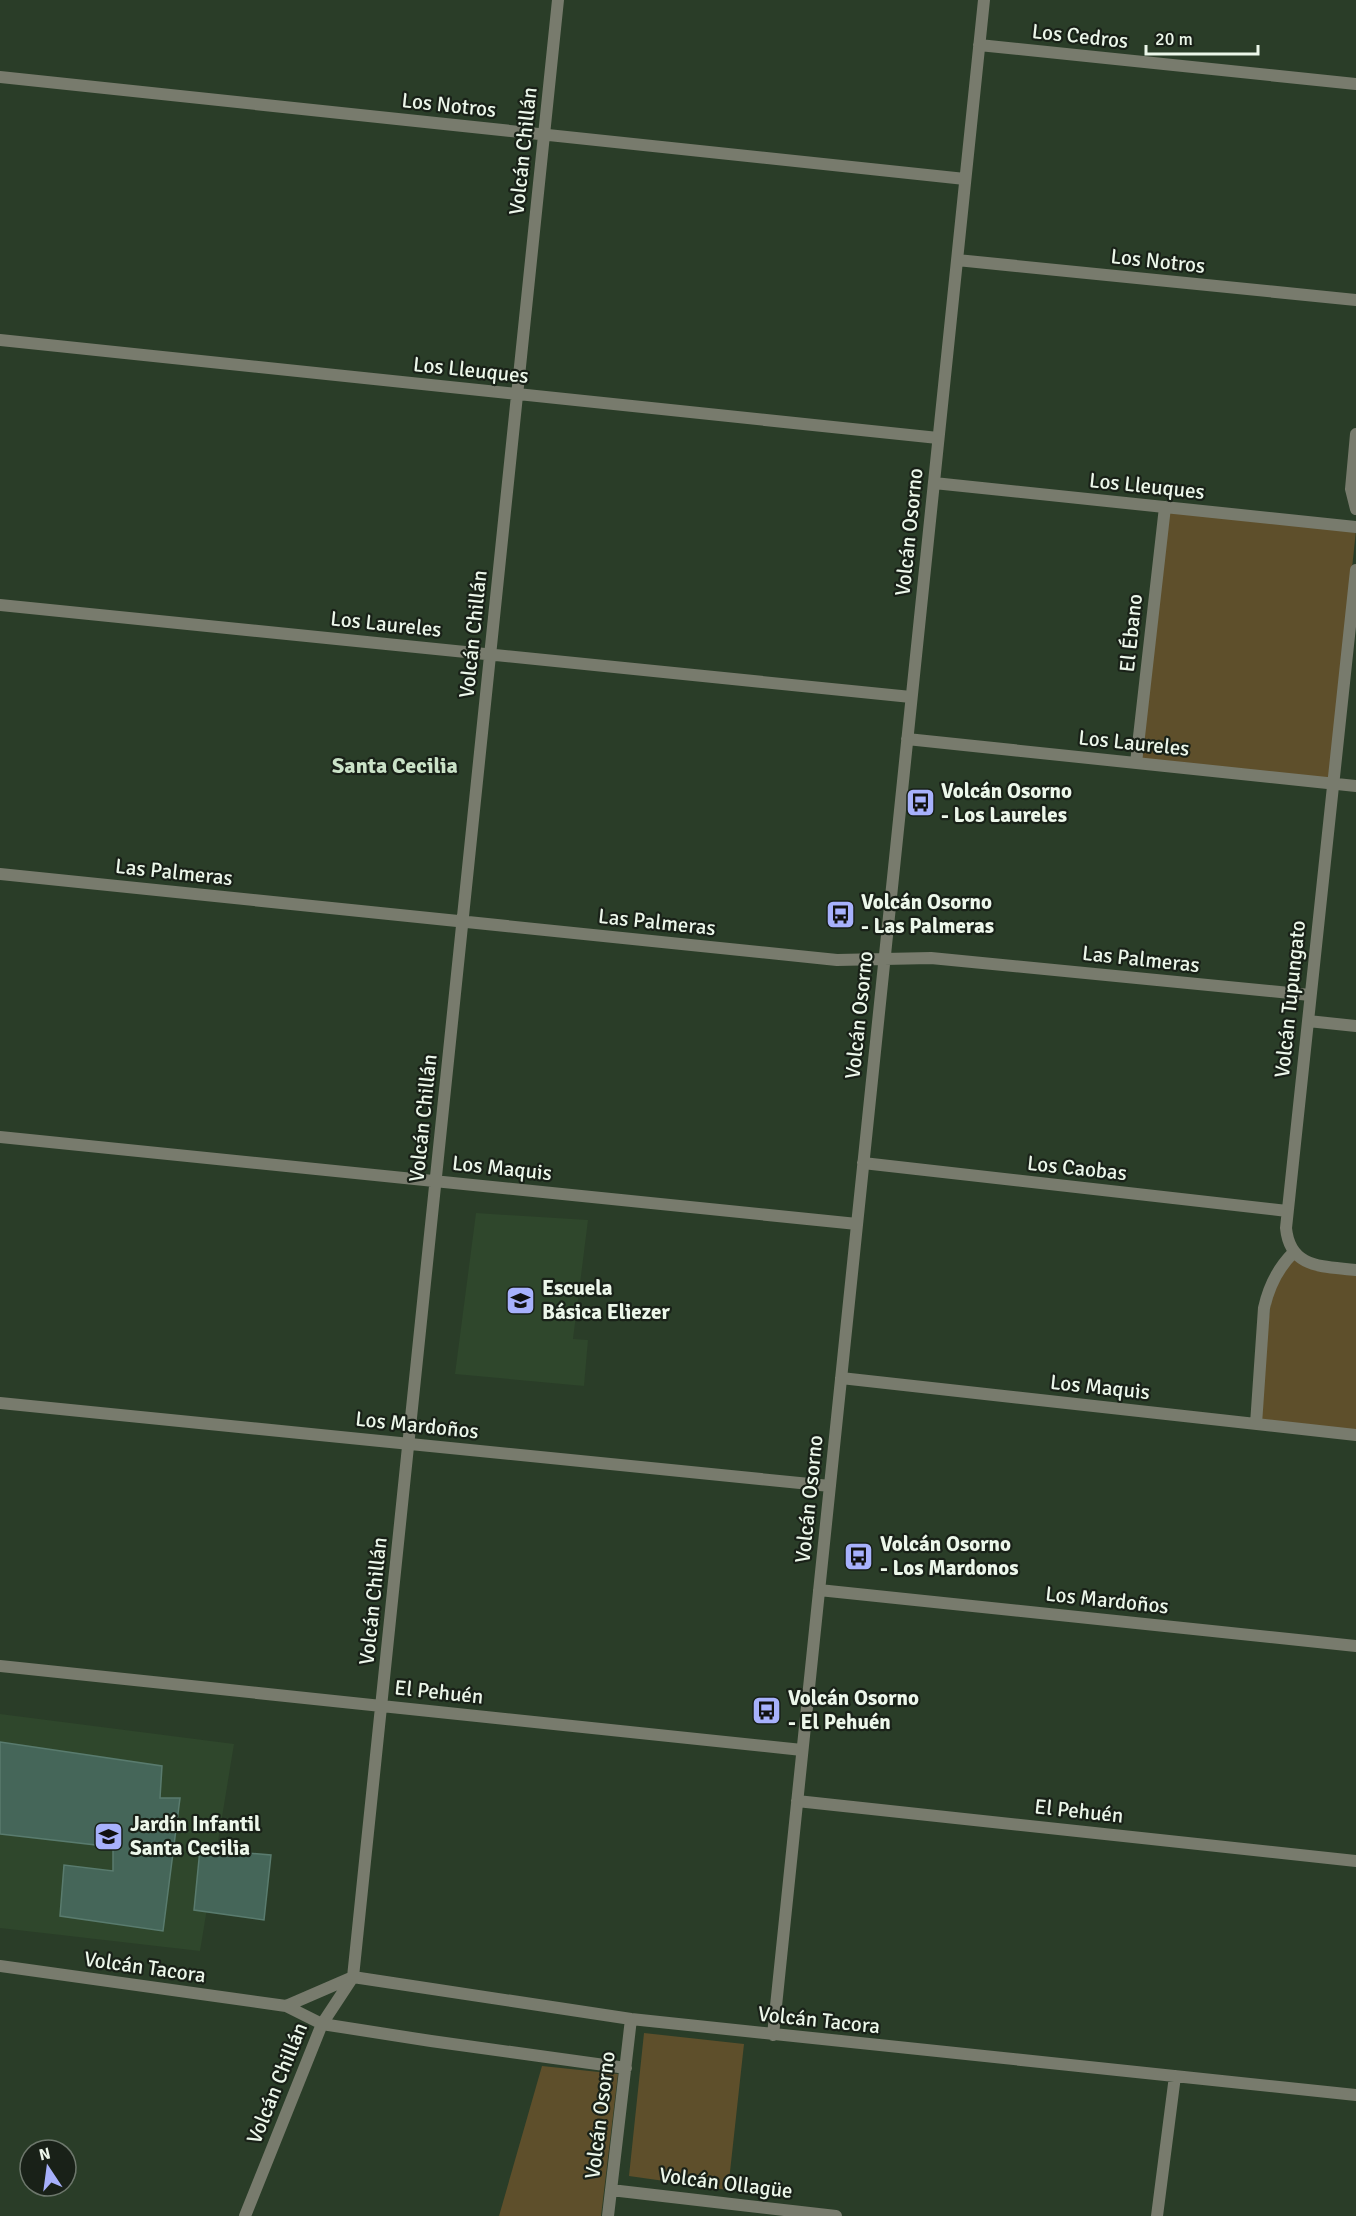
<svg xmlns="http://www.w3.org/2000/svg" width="1356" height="2216" viewBox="0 0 1356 2216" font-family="Signika,sans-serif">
<rect width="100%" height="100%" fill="#2a3d28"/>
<path fill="#2f472c" d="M476 1213 588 1220 573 1339 588 1340 584 1386 455 1374Z
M0 1714 234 1744 200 1951 0 1928Z"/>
<path fill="#5e4f2b" d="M1168 512 1356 530 1330 780 1139 759Z
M1294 1258C1309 1273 1336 1271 1356 1274V1431L1259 1420 1271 1296 1276 1282Z
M644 2033 744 2044 728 2190 629 2176Z
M542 2066 618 2074 601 2216H499Z"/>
<path fill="#456659" stroke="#597b6e" stroke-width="1.5" d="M0 1742 162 1766 160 1798H180L163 1931 60 1916 64 1865 113 1871V1847L0 1834Z
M200 1849 271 1855 264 1920 194 1910Z"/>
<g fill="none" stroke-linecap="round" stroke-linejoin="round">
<path stroke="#787b6d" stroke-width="12" d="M979 45 1356 84
M0 77 965 179
M957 260 1356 300
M0 340 938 438
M1356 434 1351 489 1356 509
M934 483 1356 527
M1356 570 1286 1228C1290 1269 1323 1266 1356 1270
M0 605 911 697
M907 739 1356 786
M1136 763 1165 507
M0 874 837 960 931 958 1310 995
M1308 1021 1356 1026
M0 1137 857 1224
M863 1163 1287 1211
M841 1378 1356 1435
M0 1403 830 1486
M1256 1424 1264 1308C1269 1286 1277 1269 1293 1253
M819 1590 1356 1646
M0 1666 802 1750
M797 1801 1356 1861
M0 1966 286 2006 322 2024 431 2041 626 2068
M286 2006 353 1977 631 2019 1356 2095
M773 2035 984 0
M611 2190 836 2216
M245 2216 322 2024 353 1977 558 0
M608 2216 631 2019
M1157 2216 1175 2076"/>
</g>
<defs>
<symbol id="bus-square" viewBox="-11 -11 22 22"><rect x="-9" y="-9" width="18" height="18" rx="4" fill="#a7b1fc" stroke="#192118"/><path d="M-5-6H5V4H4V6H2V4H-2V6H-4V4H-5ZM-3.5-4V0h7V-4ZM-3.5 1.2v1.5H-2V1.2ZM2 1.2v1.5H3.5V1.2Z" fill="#111"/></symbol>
<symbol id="school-square" viewBox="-11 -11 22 22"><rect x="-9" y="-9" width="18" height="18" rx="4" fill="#a7b1fc" stroke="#192118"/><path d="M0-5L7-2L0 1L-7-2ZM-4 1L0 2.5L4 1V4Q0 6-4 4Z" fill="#111"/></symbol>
</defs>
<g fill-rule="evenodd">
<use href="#bus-square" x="904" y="786" width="33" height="33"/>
<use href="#bus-square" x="824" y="898" width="33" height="33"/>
<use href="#school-square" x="504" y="1284" width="33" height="33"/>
<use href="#bus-square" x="842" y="1540" width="33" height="33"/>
<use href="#bus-square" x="750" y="1694" width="33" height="33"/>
<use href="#school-square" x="92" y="1820" width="33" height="33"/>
</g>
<g text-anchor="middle" stroke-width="4.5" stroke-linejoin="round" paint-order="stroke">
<g font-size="21" fill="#ecf7ea" stroke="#192118">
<text transform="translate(1080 36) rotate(6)" y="7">Los Cedros</text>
<text transform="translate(449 105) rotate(6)" y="7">Los Notros</text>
<text transform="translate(523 151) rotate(-84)" y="7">Volcán Chillán</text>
<text transform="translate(1158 261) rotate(6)" y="7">Los Notros</text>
<text transform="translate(471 370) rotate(6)" y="7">Los Lleuques</text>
<text transform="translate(1147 486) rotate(6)" y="7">Los Lleuques</text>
<text transform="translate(909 532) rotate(-84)" y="7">Volcán Osorno</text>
<text transform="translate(386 624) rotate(6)" y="7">Los Laureles</text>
<text transform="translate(1131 633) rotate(-84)" y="7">El Ébano</text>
<text transform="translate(473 634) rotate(-84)" y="7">Volcán Chillán</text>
<text transform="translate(1134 743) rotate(6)" y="7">Los Laureles</text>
<text transform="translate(174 872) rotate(6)" y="7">Las Palmeras</text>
<text transform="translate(657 922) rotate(6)" y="7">Las Palmeras</text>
<text transform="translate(1141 959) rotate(6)" y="7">Las Palmeras</text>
<text transform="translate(1290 999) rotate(-84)" y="7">Volcán Tupungato</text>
<text transform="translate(859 1015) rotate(-84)" y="7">Volcán Osorno</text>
<text transform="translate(423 1118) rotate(-84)" y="7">Volcán Chillán</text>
<text transform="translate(502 1168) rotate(6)" y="7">Los Maquis</text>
<text transform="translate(1077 1168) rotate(6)" y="7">Los Caobas</text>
<text transform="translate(1100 1387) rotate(6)" y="7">Los Maquis</text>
<text transform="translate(417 1425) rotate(6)" y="7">Los Mardoños</text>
<text transform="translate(809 1499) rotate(-84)" y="7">Volcán Osorno</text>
<text transform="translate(1107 1600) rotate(6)" y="7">Los Mardoños</text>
<text transform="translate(373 1601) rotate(-84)" y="7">Volcán Chillán</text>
<text transform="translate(439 1692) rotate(6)" y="7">El Pehuén</text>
<text transform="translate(1079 1811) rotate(6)" y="7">El Pehuén</text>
<text transform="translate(145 1967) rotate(8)" y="7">Volcán Tacora</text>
<text transform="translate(819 2020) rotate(6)" y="7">Volcán Tacora</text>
<text transform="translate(277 2083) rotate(-68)" y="7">Volcán Chillán</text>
<text transform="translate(600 2115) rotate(-83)" y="7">Volcán Osorno</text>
<text transform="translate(726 2183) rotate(7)" y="7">Volcán Ollagüe</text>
</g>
<g font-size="21" font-weight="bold" fill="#ecf7ea" stroke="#192118" text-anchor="start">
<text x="941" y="798">Volcán Osorno<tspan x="941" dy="24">- Los Laureles</tspan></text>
<text x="861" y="909">Volcán Osorno<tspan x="861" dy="24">- Las Palmeras</tspan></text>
<text x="542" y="1295">Escuela<tspan x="542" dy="24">Básica Eliezer</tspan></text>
<text x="880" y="1551">Volcán Osorno<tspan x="880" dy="24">- Los Mardonos</tspan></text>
<text x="788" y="1705">Volcán Osorno<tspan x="788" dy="24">- El Pehuén</tspan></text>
<text x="130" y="1831">Jardín Infantil<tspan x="130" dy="24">Santa Cecilia</tspan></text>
</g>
<g font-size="22" font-weight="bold" fill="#cae2c7" stroke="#192118">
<text x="395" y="773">Santa Cecilia</text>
</g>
</g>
<g transform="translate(48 2168) rotate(347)"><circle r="28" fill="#192118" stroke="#6d776c" stroke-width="1.5"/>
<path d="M0-4.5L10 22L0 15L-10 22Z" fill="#a7b1fc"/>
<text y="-9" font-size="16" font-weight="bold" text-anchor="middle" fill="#ecf7ea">N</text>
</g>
<path d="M1146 45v9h112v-9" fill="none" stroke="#ecf7ea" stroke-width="3"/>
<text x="1155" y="45" font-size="18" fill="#ecf7ea" stroke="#192118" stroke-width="4.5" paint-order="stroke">20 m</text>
</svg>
